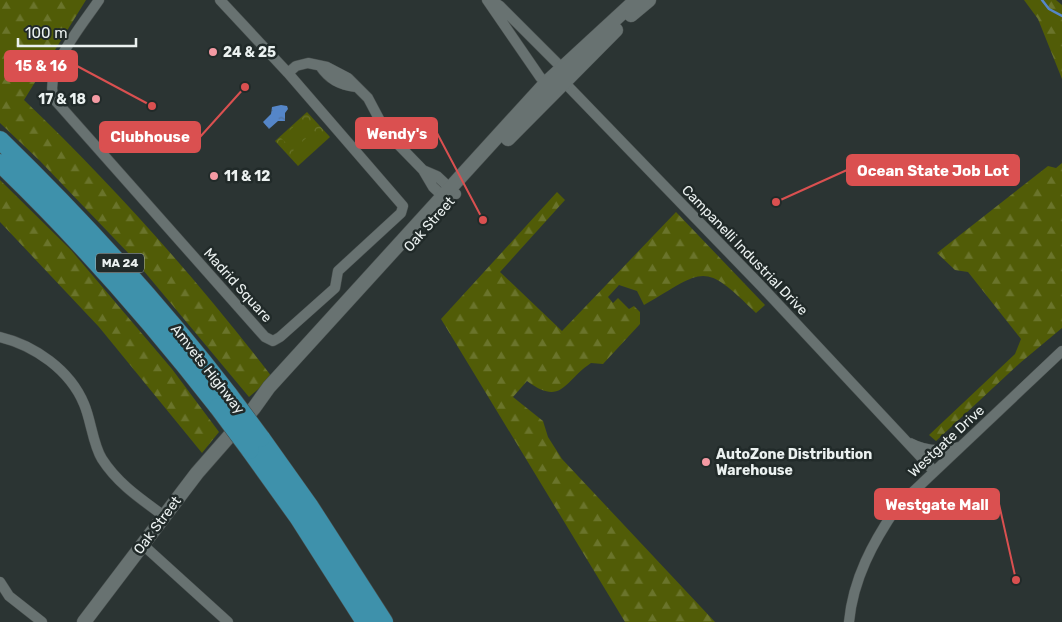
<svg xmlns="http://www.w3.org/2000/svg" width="1062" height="622" viewBox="0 0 1062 622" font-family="Rubik,sans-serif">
<defs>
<pattern id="forest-firs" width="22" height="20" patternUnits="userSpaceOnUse" patternTransform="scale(1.25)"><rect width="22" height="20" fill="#515c07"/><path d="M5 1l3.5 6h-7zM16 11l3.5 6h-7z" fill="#6a742b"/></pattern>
<pattern id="park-crowns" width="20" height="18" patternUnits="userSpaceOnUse" patternTransform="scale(1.25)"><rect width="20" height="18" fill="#515c07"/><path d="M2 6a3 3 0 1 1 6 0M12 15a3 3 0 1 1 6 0" fill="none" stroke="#6a742b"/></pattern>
<pattern id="water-ripples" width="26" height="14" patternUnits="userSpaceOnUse" patternTransform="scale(1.25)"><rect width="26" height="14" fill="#5586c8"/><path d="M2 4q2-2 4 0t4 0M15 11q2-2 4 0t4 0" fill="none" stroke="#50709b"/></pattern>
</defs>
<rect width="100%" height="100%" fill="#2b3433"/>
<path fill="url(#forest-firs)" d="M0 0H86L24 100C114 186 196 278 272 377L249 397 133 258 40 161 0 123Z
M1024 0H1056L1062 5V79L1038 19Z
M1062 163V328L1020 363 936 441 929 435 1015 354 1021 339 968 272 955 270 937 253 1048 166 1056 168Z
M0 180 71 250 172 369 219 432 202 453 99 327 0 222Z
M557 192 565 200 500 272 562 331 676 212 765 305 756 313C702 260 705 270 644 305L637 291 619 285 608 297 613 303 618 298 629 309 634 306 640 312V324L603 364 591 363C564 381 562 407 527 381L513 397 543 421 548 437 562 459 715 622H625L441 319Z"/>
<path fill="url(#park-crowns)" d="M307 112 330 137 298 166 275 141Z"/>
<path fill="#515c07" d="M302 119 311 128 290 147 281 138Z
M314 131 322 141 302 160 293 150Z"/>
<path fill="url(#water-ripples)" d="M281 105 287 106 288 109 285 113V121H278L269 129 263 122 271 114 272 107Z"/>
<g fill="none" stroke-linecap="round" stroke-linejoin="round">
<path stroke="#5586c8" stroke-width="2.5" d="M1042 0 1049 9 1062 16"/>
<defs>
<path id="minor" d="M99 0C83 24 43 70 54 99L265 337 273 341 280 337 335 288 338 271 401 213 403 206 288 73 220 0
M487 0 540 77 546 83 553 82
M491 0 500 6 561 67 562 75
M320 66C329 79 339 85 356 87
M288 73 296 66 308 63 327 67 348 78 368 98 386 132 423 170 433 187 449 202
M563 81 762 287 934 471
M423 170 437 176 456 194
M0 337C34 345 70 370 84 404 91 420 93 445 102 459 118 484 141 499 164 516
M910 443C925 451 942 452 959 447
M142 544 228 622
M0 582 9 596 42 622
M849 622C853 579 873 542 897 507L1062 351"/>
<path id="secondary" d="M631 15 649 0
M508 139 616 30
M84 622 197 473 254 408 269 387 546 83 636 0"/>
<path id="motorway" d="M0 140C82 220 159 304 229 395
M0 163C79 239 151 321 218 407
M261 438 310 507 384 622
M250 450 298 517 365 622"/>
</defs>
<use href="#minor" stroke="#484f4e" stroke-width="11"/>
<use href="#secondary" stroke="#484f4e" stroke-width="15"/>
<use href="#motorway" stroke="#484f4e" stroke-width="19"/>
<use href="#minor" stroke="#687271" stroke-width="10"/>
<use href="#secondary" stroke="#687271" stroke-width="14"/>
<use href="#motorway" stroke="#3e91ab" stroke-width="18"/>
<defs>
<path id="motorway-bridge" d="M229 395 261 438
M218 407 250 450"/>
</defs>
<use href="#motorway-bridge" stroke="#484f4e" stroke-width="19" stroke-linecap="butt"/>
<use href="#motorway-bridge" stroke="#3e91ab" stroke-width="18"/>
</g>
<g fill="#f49aa3" stroke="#212a29" stroke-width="2">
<circle cx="213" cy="52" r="5"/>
<circle cx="96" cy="99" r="5"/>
<circle cx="214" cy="176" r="5"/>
<circle cx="706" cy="462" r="5"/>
</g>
<g text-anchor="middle" stroke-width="5" stroke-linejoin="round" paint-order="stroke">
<rect fill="#212a29" stroke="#aeb5b4" stroke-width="1" x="96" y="253.5" width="48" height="19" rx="4"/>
<g font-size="12" font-weight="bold" fill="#ebf1f0">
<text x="120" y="267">MA 24</text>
</g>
<g font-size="14" font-weight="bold" fill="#ebf1f0" stroke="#212a29" text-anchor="start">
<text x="223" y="57">24 &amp; 25</text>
<text x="86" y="104" text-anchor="end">17 &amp; 18</text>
<text x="224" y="181">11 &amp; 12</text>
<text x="716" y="459">AutoZone Distribution<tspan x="716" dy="16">Warehouse</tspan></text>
</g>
<g font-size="14" fill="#ebf1f0" stroke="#212a29">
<text transform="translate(429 224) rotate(-48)" y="5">Oak Street</text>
<text transform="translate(745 250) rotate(46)" y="5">Campanelli Industrial Drive</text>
<text transform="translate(238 285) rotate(48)" y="5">Madrid Square</text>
<text transform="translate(208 369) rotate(52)" y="5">Amvets Highway</text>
<text transform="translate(946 441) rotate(-43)" y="5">Westgate Drive</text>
<text transform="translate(157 525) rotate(-53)" y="5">Oak Street</text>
</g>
</g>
<path fill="none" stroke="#da5050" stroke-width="2" d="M152 106L77 66M483 220L437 133M245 87L200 137M776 202L847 170M1016 580L999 504"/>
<g fill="#da5050" stroke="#212a29" stroke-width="2">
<circle cx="152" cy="106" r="5"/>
<circle cx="483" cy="220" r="5"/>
<circle cx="245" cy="87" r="5"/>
<circle cx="776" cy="202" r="5"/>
<circle cx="1016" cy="580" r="5"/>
</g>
<g fill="#da5050" stroke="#da5050" stroke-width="2">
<rect x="5" y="51" width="72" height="30" rx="5"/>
<rect x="356" y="118" width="81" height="30" rx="5"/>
<rect x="100" y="122" width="100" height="30" rx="5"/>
<rect x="847" y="155" width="172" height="30" rx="5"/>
<rect x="875" y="489" width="124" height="30" rx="5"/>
</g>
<g font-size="15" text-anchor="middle" font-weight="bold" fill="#fff">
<text x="41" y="71">15 &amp; 16</text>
<text x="397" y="139">Wendy's</text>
<text x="150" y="142">Clubhouse</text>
<text x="933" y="176">Ocean State Job Lot</text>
<text x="937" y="510">Westgate Mall</text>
</g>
<path d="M18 38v8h118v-8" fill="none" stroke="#ebf1f0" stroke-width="2.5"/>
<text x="25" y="38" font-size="15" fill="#ebf1f0" stroke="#212a29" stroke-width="4" paint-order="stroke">100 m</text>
</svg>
